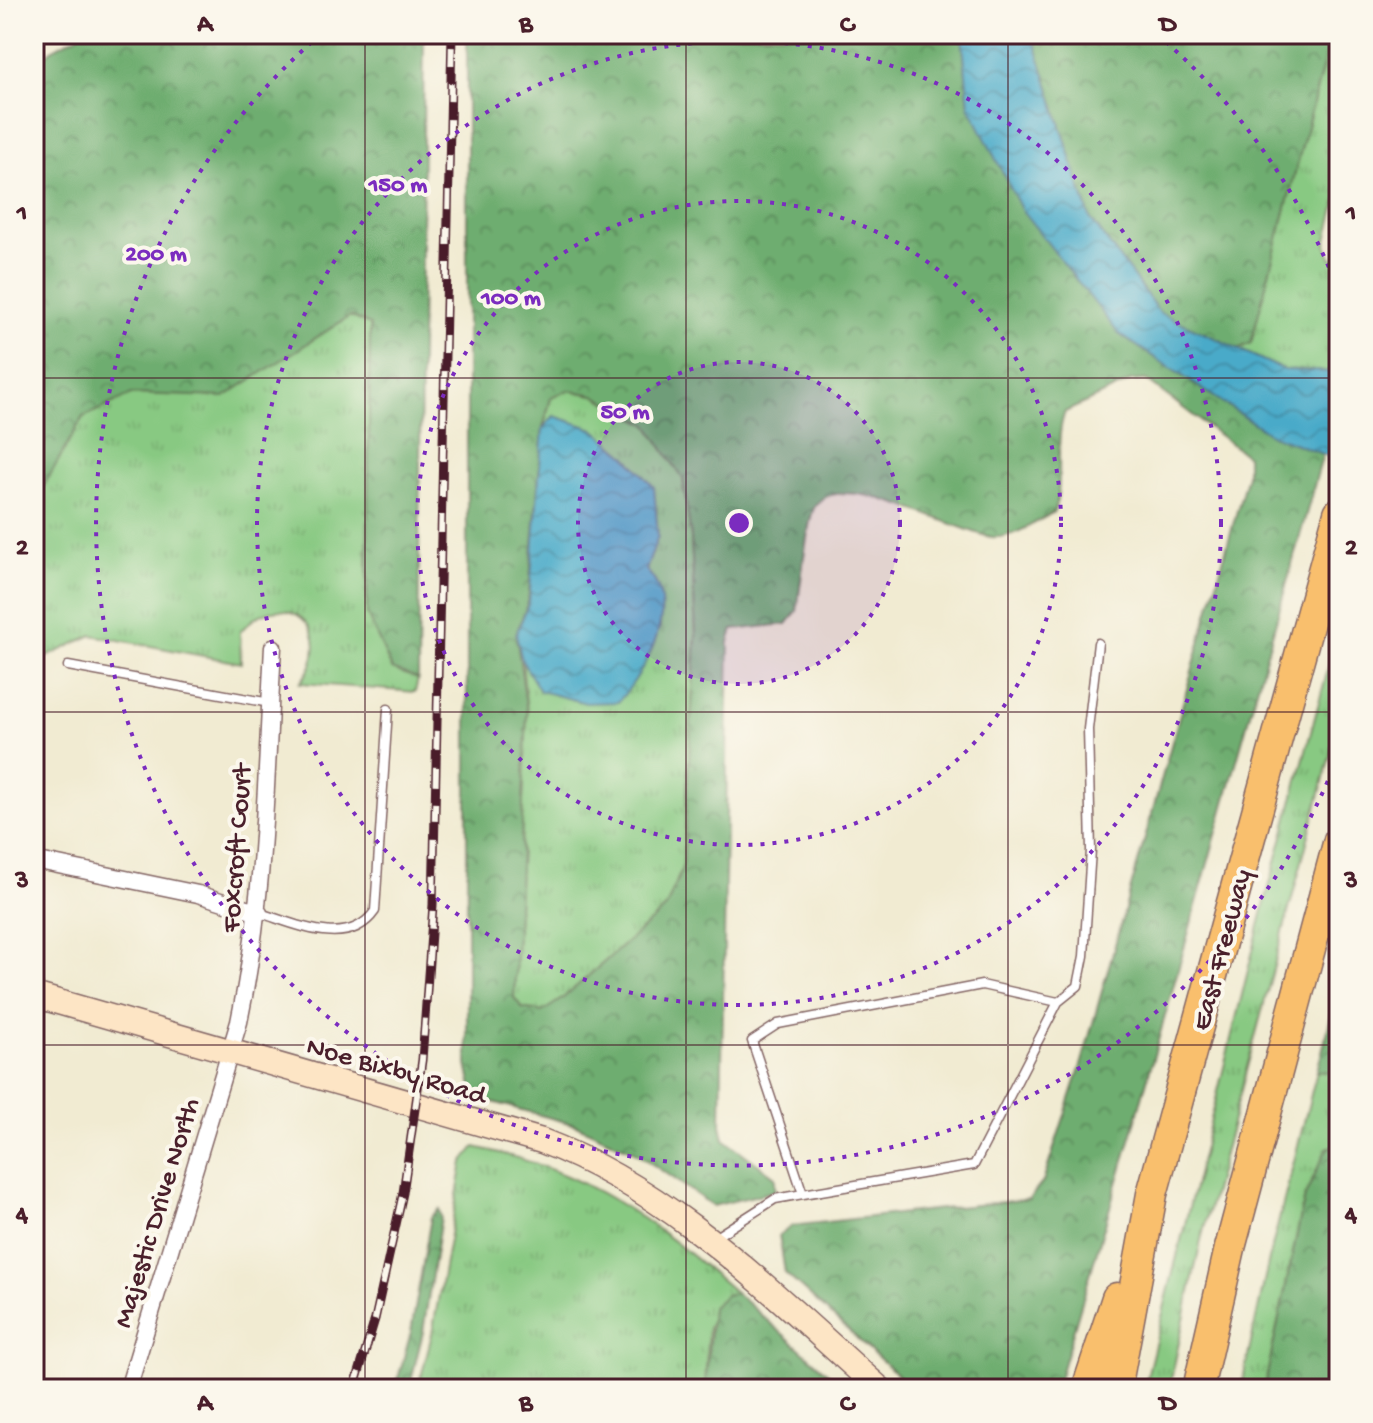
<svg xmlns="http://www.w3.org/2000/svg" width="1373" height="1423" viewBox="0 0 1373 1423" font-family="'Gochi Hand',sans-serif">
<defs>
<pattern id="grass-tufts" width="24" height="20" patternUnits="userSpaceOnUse" patternTransform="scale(2)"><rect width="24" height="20" fill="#88c982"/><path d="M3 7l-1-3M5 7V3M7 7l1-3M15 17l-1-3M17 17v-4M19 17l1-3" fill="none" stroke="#77ac70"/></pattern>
<pattern id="forest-crowns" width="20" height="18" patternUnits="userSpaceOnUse" patternTransform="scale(2)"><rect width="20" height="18" fill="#6ead70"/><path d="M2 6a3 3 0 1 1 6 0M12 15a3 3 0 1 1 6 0" fill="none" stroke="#5c8c5c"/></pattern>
<pattern id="water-waves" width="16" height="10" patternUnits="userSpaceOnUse" patternTransform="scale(2)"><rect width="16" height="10" fill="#4aaac9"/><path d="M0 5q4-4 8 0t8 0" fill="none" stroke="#408aa3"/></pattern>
</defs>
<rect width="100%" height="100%" fill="#fbf7ec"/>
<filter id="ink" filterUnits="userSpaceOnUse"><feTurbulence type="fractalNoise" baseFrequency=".0125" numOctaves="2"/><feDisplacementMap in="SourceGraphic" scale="16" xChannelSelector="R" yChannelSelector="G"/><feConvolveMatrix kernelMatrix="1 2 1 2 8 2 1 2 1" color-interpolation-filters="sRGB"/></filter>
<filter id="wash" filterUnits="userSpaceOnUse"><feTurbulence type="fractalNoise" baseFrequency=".006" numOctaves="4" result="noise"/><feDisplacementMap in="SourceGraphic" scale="32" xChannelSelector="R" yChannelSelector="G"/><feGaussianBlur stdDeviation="1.8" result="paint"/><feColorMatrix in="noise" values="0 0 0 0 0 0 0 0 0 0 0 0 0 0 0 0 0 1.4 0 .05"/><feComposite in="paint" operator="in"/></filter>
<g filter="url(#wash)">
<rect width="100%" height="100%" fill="#f1ebd2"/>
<path fill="url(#grass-tufts)" stroke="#697456" stroke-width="2" d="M1331 34H1339V192L1326 244 1331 257 1339 262V372L1284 370 1238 349 1251 342Z
M350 316 370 325 367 614 392 669 418 679 415 692 300 683C343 631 283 580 240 632L241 663 92 635 35 663 34 503 83 417 132 394 224 396Z
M568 390 594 395 648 425 683 478 691 538 696 635 683 866 666 908 562 999 542 1012 522 1008 514 997 527 713 522 661 541 691 660 628C660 607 663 585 646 570L658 536 554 416 543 428 551 398Z
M1339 628V722L1201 1240 1169 1389H1144L1264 906Z
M1317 1071 1339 1073V1144L1327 1148 1305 1196 1264 1389H1241L1269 1259Z
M475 1147C588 1171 651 1219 736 1293L726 1295 708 1327 705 1389H418L432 1334 463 1162Z"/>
<path fill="url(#forest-crowns)" stroke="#5c664e" stroke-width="2" fill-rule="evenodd" d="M81 34H424L418 679 392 669 367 614 370 325 350 316 224 397 132 394 83 417 34 503V66L51 50Z
M467 34H962L969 106 1119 334 1272 435 1323 454 1133 1130 1056 1389H913L785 1273 779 1235 791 1226 1029 1199 1043 1182 1082 1062 1247 475V456L1146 380 1131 381 1065 412C1053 443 1065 479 1054 512 1037 521 1013 539 992 537 955 532 838 464 814 508 807 521 800 591 797 611L787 624 733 630 729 642 721 1125 724 1139 775 1177V1191L713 1206 633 1151 576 1125 482 1099 473 1091 467 1065ZM568 390 594 395 648 425 683 479 691 538 696 635 683 866 666 908 562 999 542 1012 522 1008 514 997 527 713 516 634 528 602 543 428 551 398Z
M1032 34H1331L1251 343 1238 349 1160 313 1090 218Z
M1339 986V1073L1317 1071Z
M1339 1144V1389H1264L1305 1196 1327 1148Z
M439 1209 441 1217 423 1332 409 1389H395L411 1332 431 1217Z
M736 1293 846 1389H705L712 1307 726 1295Z"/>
<path fill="url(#water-waves)" stroke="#4a647a" stroke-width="2" d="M962 34H1032L1090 218 1160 313 1284 370 1339 372V460L1272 435 1119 334 1021 209 969 106Z
M554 416 594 429 626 456 654 487 658 536 646 570C683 606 645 672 618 702L586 703 540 691 522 661 516 634 529 602 543 428Z"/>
</g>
<g filter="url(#ink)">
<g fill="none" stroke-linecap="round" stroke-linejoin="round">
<defs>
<path id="lane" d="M68 666 270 703
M260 913C296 924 348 950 375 911L388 709
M1058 1002 1078 986 1084 956 1091 850 1088 729 1098 643
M711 1240 775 1199 803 1194 974 1165 1058 1002 982 985 778 1024 752 1041 803 1194"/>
<path id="street" d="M34 860 198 894 259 913
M128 1389 239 1022C265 898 266 774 273 647"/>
<path id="secondary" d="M34 995 542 1141C675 1192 774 1296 880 1389"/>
<path id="highway" d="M1087 1389 1117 1298
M1116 1389 1152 1194 1339 513
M1198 1389 1230 1248 1339 840"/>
</defs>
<use href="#lane" stroke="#846665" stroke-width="11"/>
<use href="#street" stroke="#846665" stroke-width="19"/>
<use href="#secondary" stroke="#846665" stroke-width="27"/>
<use href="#highway" stroke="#846665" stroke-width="33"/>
<use href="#lane" stroke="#fff" stroke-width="8"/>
<use href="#street" stroke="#fff" stroke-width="16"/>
<use href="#secondary" stroke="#fde5c5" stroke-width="24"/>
<use href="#highway" stroke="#f9bf6d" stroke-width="30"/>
<defs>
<path id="rail" d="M354 1389 375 1319 403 1193 422 1060 433 905 452 34"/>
</defs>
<use href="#rail" stroke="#4a1f2b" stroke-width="9"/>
<use href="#rail" stroke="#fbf7ec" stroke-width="6" stroke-dasharray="18" stroke-linecap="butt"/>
</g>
</g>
<path fill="none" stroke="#4a1f2b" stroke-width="2" stroke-opacity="0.55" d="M365 34V1389M686 34V1389M1008 34V1389M34 378H1339M34 712H1339M34 1045H1339"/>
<circle cx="739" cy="523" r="161" fill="#7b2cbf" fill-opacity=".12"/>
<g fill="none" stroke="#7b2cbf" stroke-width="4" stroke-dasharray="4 8">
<circle cx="739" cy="523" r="161"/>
<circle cx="739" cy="523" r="322"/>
<circle cx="739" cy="523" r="482"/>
<path d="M1337 759A643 643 0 1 1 321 34M1157 34A643 643 0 0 1 1337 287"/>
</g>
<g text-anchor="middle" stroke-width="8" stroke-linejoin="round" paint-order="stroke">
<g font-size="28" fill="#4a1f2b" stroke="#fbf7ec">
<text transform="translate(234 848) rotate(-86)" y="10">Foxcroft Court</text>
<text transform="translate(1219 949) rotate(-75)" y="10">East Freeway</text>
<text transform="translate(397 1068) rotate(16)" y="10">Noe Bixby Road</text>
<text transform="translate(154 1212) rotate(-73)" y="10">Majestic Drive North</text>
</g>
</g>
<circle cx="739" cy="523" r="12" fill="#7b2cbf" stroke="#fbf7ec" stroke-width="4"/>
<g font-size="24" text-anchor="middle" font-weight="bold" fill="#7b2cbf" stroke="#fbf7ec" stroke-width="8" stroke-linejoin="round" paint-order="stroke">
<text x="398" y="191">150 m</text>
<text x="156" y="260">200 m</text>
<text x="511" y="304">100 m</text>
<text x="625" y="418">50 m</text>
</g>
<rect width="1373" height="1423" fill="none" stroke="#fbf7ec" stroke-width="88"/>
<rect x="44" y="44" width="1285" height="1335" fill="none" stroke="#4a1f2b" stroke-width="3"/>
<g font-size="26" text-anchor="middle" font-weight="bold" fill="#4a1f2b">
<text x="205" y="31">A</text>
<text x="526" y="31">B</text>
<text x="847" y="31">C</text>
<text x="1168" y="31">D</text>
<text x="22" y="220">1</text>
<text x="1351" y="220">1</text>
<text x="22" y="554">2</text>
<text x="1351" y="554">2</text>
<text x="22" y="887">3</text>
<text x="1351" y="887">3</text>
<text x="22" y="1221">4</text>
<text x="1351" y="1221">4</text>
<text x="205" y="1410">A</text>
<text x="526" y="1410">B</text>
<text x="847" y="1410">C</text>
<text x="1168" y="1410">D</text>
</g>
</svg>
